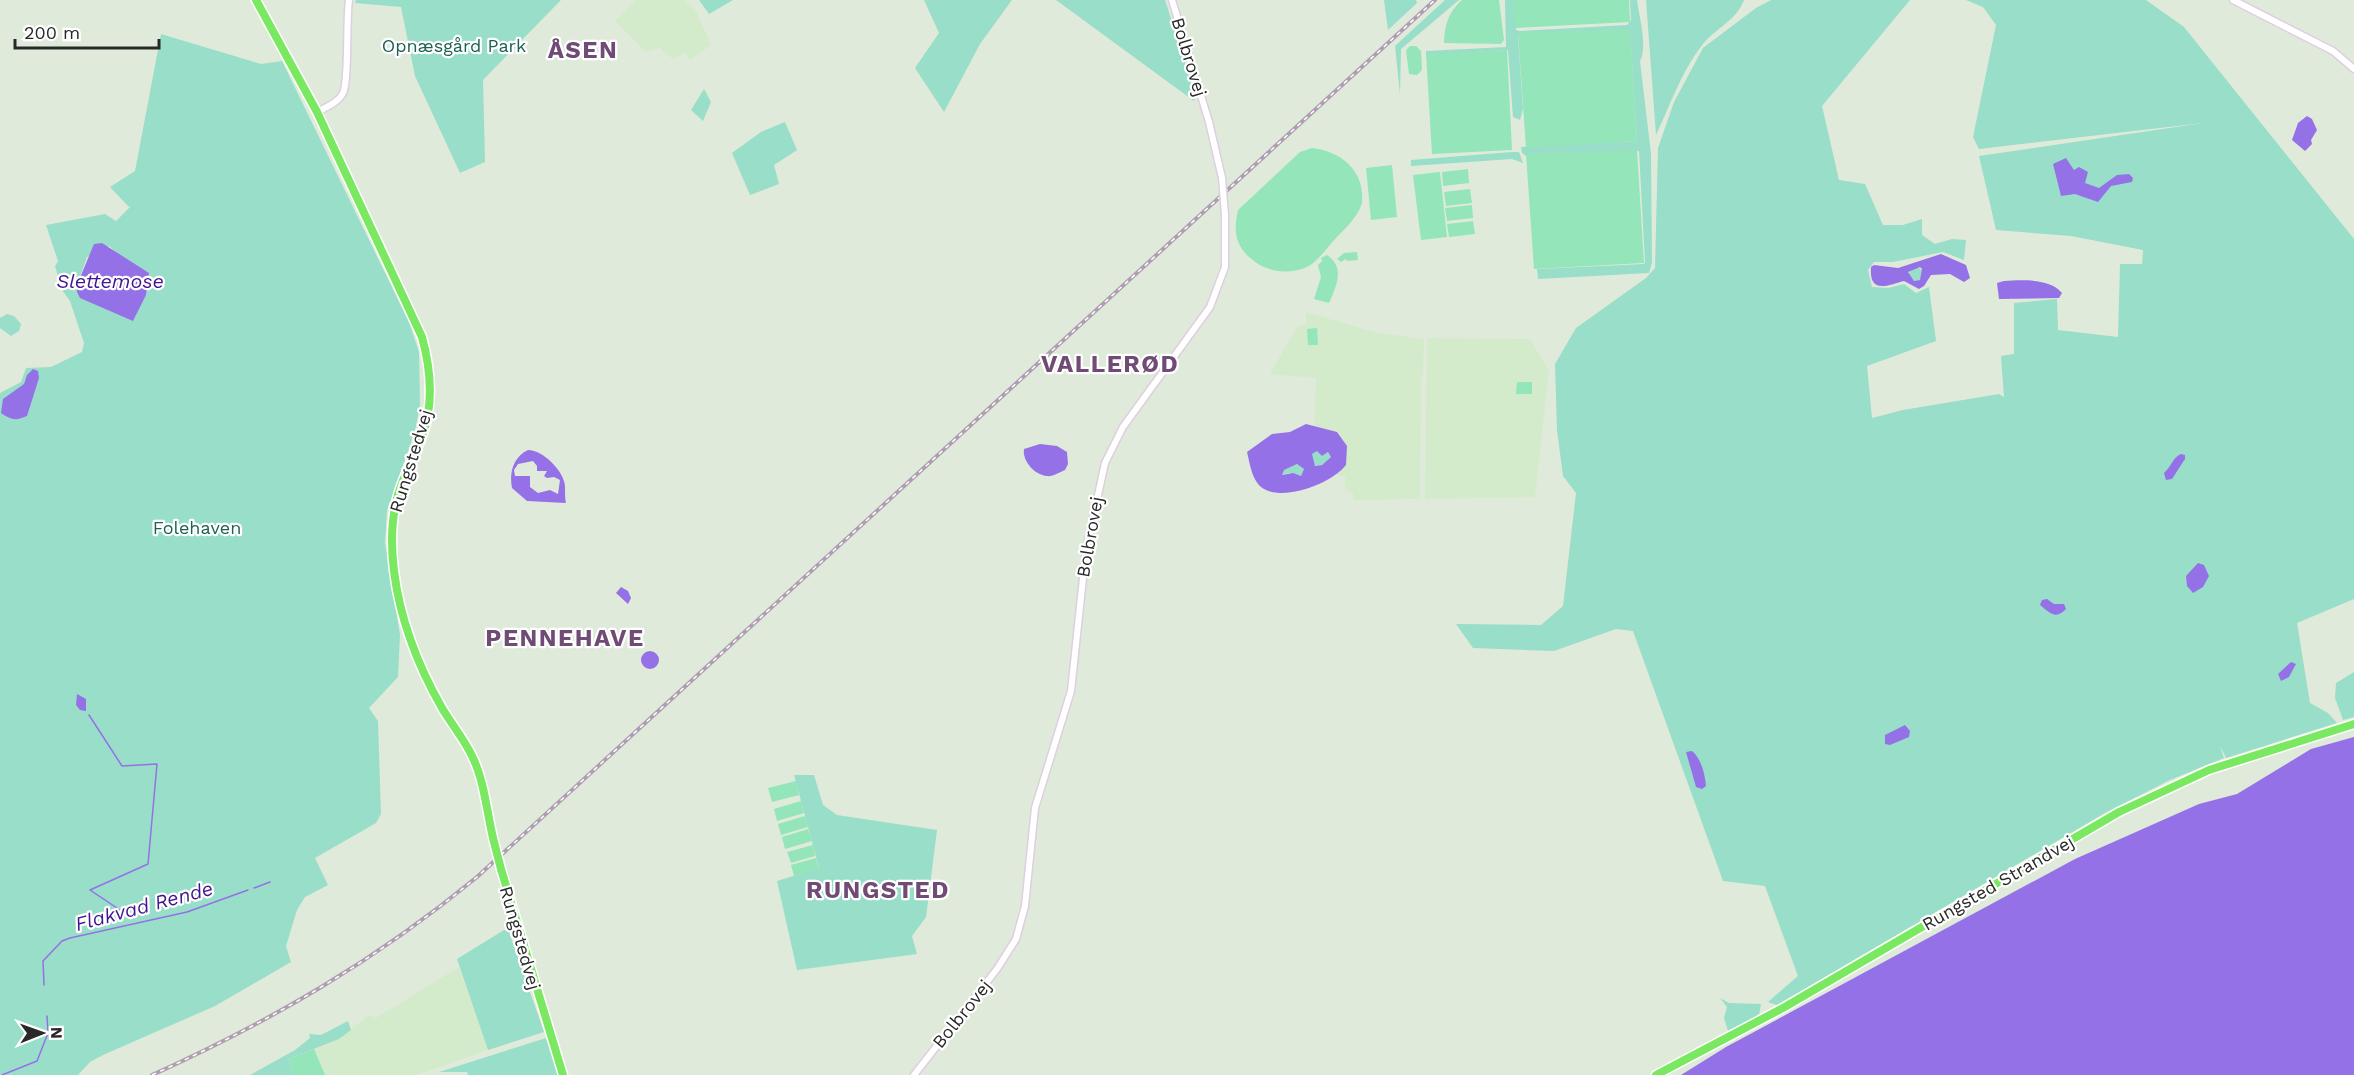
<svg xmlns="http://www.w3.org/2000/svg" width="2354" height="1075" viewBox="0 0 2354 1075" font-family="'Work Sans',sans-serif">
<rect width="100%" height="100%" fill="#e0eada"/>
<path fill="#d3ebca" d="M636 0H684L696 11 711 45 690 60 685 52 673 59 660 48 646 52 615 21Z
M1306 312 1378 333 1424 339 1423 375 1421 376 1420 499 1353 500V493L1345 490V476L1337 475 1314 434 1316 378 1270 374 1296 328 1306 323Z
M1427 338 1530 339 1549 371 1535 497 1425 499Z
M459 967 488 1050 417 1075H294L288 1059 339 1039 369 1015 376 1018Z"/>
<path fill="#98dec9" fill-rule="evenodd" d="M356 0H561L483 80 485 162 460 173 415 76 401 7 355 3Z
M699 0H733L709 14Z
M924 0H1012L980 44 944 112 915 68 939 33Z
M1056 0H1165L1196 96 1194 101Z
M1384 0H1416L1417 3 1388 30Z
M1445 0H1459L1401 49 1400 94 1395 46Z
M1505 0H1514L1516 30 1520 31 1627 25 1631 20 1630 0H1637C1639 17 1648 46 1640 61L1651 154 1652 263 1649 273 1538 279 1537 269 1644 264 1645 262 1639 151 1526 156 1522 153 1521 147 1637 141 1630 32 1518 37 1523 109 1520 120 1513 117 1508 50 1426 55V51L1506 47Z
M1646 0H1744C1737 20 1716 28 1703 44 1682 70 1670 106 1656 135Z
M1771 0H1910L1822 106 1839 180 1865 184 1883 225H1903L1922 219V235L1935 244 1952 239 1966 240 1964 260 1943 252 1893 262H1874L1868 270 1872 287 1888 288 1904 284 1916 293 1929 287 1936 341 1867 366 1872 418 1903 410 1999 394 2004 397 2001 356 2014 354V303L2057 299 2058 330 2118 337 2120 264H2142L2143 250 2071 236 1996 230 1979 156 2203 123 1979 149 1973 137 1996 25 1983 7 1966 0H2146L2184 27 2354 239V599L2297 623 2310 703 2328 713 2337 723 2226 758 2220 746 2224 758 2170 780 2105 813 1777 1005 1768 1002 1798 976 1765 886 1723 881 1633 631 1616 629 1554 651 1473 648 1456 624 1541 625 1563 606 1576 493 1563 476 1557 430 1555 364 1576 328 1646 278 1655 268 1658 148 1674 102 1703 48 1756 8Z
M161 34 261 64 282 61 409 322 419 352 420 405 415 431 387 511 385 543 400 635 398 677 369 708 378 721 381 814 376 823 315 858 328 885 305 897 297 910 286 946 291 962 215 1006 103 1055 90 1062 78 1075H0V393L21 382 26 368 51 367 82 352 84 343 70 301 62 290 55 266 58 261 46 225 105 214 116 221 131 206 129 207 110 187 135 171ZM109 246 123 258 149 273 133 320 111 310 77 285 87 257Z
M704 89 711 102 703 121 691 110Z
M785 122 797 150 774 165 779 184 750 195 732 153 761 132Z
M1512 152H1519L1523 163 1512 159 1411 166V160Z
M1909 274a7 7 0 1 1 14 0a7 7 0 1 1-14 0Z
M7 314 14 316 21 324 19 331 11 336 0 328V318Z
M1317 450 1322 456 1328 452 1331 457C1326 462 1321 468 1313 465L1312 454Z
M1297 464 1304 469 1301 476 1289 473 1282 475 1283 470Z
M2354 672V717L2343 720 2335 698 2336 683Z
M794 775H814L823 805 837 815 937 830 926 917 912 936 917 954 797 970 777 881 819 868Z
M504 930 509 932 544 1032 488 1050 457 959Z
M1720 998 1729 1003 1761 1004 1759 1015 1728 1031 1724 1018 1727 1007Z
M348 1021 351 1030 339 1039 288 1059 294 1075H250L295 1050 310 1038 309 1034 321 1035Z
M546 1038 559 1075H468L467 1072H439Z"/>
<path fill="#94e5ba" d="M1462 0H1499L1504 40 1501 44 1444 43C1445 25 1448 12 1462 0Z
M1513 0H1629L1630 22 1515 28Z
M1630 29 1637 141 1526 148 1518 33Z
M1410 46H1416L1421 51 1422 70 1417 75 1409 74 1406 50Z
M1507 50 1512 150 1432 154 1426 54Z
M1312 148C1341 151 1365 171 1362 202 1360 214 1346 228 1338 236 1330 244 1319 260 1309 266 1288 276 1265 272 1249 257 1234 243 1234 229 1238 210L1300 152Z
M1637 150 1644 263 1534 269 1526 154Z
M1392 165 1397 217 1371 220 1366 168Z
M1468 169 1469 183 1443 186 1442 172Z
M1440 172 1447 237 1421 240 1413 175Z
M1470 189 1472 203 1446 206 1444 192Z
M1472 205 1473 218 1447 221 1445 208Z
M1473 221 1475 234 1449 237 1447 224Z
M1357 252 1358 260 1347 261 1346 259 1341 262 1337 259 1344 253Z
M1327 255C1345 267 1337 285 1329 303L1314 299 1321 277 1318 265 1322 261 1321 258Z
M1317 328 1318 345H1308L1307 329Z
M1517 382H1532V394H1516Z
M796 781 799 795 772 802 768 788Z
M801 801 804 813 777 821 774 809Z
M805 816 808 827 781 835 778 824Z
M808 829 812 841 785 849 782 837Z
M813 845 815 856 791 863 787 852Z
M816 858 819 869 794 876 791 865Z
M314 1049 325 1075H294L288 1059Z"/>
<path fill="#9571e7" fill-rule="evenodd" d="M2307 116 2312 119 2317 130 2311 140 2312 144 2305 151 2292 140 2298 123Z
M2066 158 2074 170 2079 167 2088 172 2085 183 2099 188 2117 175 2129 174 2133 178 2132 182 2111 186 2098 202 2075 194 2061 196 2053 164Z
M102 243 149 273 146 295 133 321 80 298 77 292V285L94 244Z
M1941 254 1966 265 1970 278 1964 282 1950 274 1931 275 1924 286 1919 289 1904 281C1886 286 1869 294 1871 267L1874 265 1898 268ZM1920 267 1922 269 1920 280 1914 281 1908 272Z
M2004 281C2022 280 2050 278 2062 293L2059 298 1999 299 1997 283Z
M33 369 38 371 39 378 27 416C16 421 11 420 1 413L3 399 24 384 27 375Z
M1306 424 1337 432 1347 446 1346 465C1332 483 1286 501 1264 489 1252 482 1250 464 1247 452L1272 434 1290 432ZM1317 451 1322 456 1328 452 1331 457 1322 465 1315 466 1312 454ZM1297 464 1304 469 1301 476 1293 473 1282 475 1284 470Z
M1040 444 1057 446 1067 452 1068 464 1065 470C1060 472 1052 477 1047 476 1034 475 1022 460 1024 449Z
M528 450C543 450 564 471 565 486 565 492 565 499 566 503L527 501 512 488C509 473 513 457 528 450ZM533 461 537 466V471H547L544 476 547 478 554 477 560 480 558 494 550 490 538 493 530 487V476H515L514 470 518 464Z
M2181 454 2185 455V459L2172 479 2166 480 2164 473C2171 467 2173 457 2181 454Z
M2198 563 2204 565 2209 576 2203 587 2193 593 2187 586 2186 576Z
M621 587 628 591 631 598 628 604 616 593Z
M2047 599 2054 604H2064L2066 609C2056 620 2050 613 2040 605L2042 600Z
M641 660a9 9 0 1 1 18 0a9 9 0 1 1-18 0Z
M2291 662 2296 664 2289 677 2281 681 2278 674Z
M77 694 86 699V711L80 710 76 705Z
M1905 725 1910 731 1909 737 1890 745 1885 744V735Z
M2354 737V1075H1681L1726 1047 2075 859 2199 804 2237 794 2311 749Z
M1692 751C1701 758 1705 774 1706 786L1702 789 1696 787 1686 752Z"/>
<g fill="none" stroke-linecap="round" stroke-linejoin="round">
<path stroke="#9571e7" stroke-width="1.5" d="M89 715 122 766 157 764 148 864 90 890 120 910 121 920
M254 888 270 882
M44 985 43 961 62 941 70 938 187 912 248 890
M2 1075 37 1061 48 1033 47 1016"/>
<defs>
<path id="minor" d="M1172 0 1209 122 1222 178
M2233 0 2333 51 2354 69
M317 112C326 107 338 103 343 93 349 82 346 19 349 0
M914 1075 997 969 1016 939 1025 906 1035 808 1071 691 1086 550 1105 463 1123 427 1210 307 1225 267V215"/>
<path id="major" d="M256 0 317 112 422 337C431 370 434 407 421 439 413 459 402 478 397 499 391 522 391 547 394 571 400 619 418 666 442 708 452 725 465 740 473 758 485 783 487 815 494 842
M501 869 563 1075
M1656 1075 1783 1008 2119 812 2209 770 2354 724"/>
</defs>
<use href="#minor" stroke="#decfe0" stroke-width="9"/>
<use href="#major" stroke="#fff" stroke-width="11"/>
<use href="#minor" stroke="#fff" stroke-width="6"/>
<use href="#major" stroke="#7ae860" stroke-width="8"/>
<defs>
<path id="rail" d="M152 1075C271 1021 375 961 477 877L1435 0"/>
</defs>
<use href="#rail" stroke="#af9db1" stroke-width="4"/>
<use href="#rail" stroke="#fff" stroke-width="1.5" stroke-dasharray="4.5" stroke-linecap="butt"/>
<defs>
<path id="minor-bridge" d="M1222 178 1225 215"/>
<path id="major-bridge" d="M494 842 501 869"/>
</defs>
<use href="#minor-bridge" stroke="#decfe0" stroke-width="9" stroke-linecap="butt"/>
<use href="#major-bridge" stroke="#fff" stroke-width="11" stroke-linecap="butt"/>
<use href="#minor-bridge" stroke="#fff" stroke-width="6"/>
<use href="#major-bridge" stroke="#7ae860" stroke-width="8"/>
</g>
<g text-anchor="middle" stroke-width="4.5" stroke-linejoin="round" paint-order="stroke">
<g font-size="18" fill="#1d6054" stroke="#fff">
<text x="454" y="52">Opnæsgård Park</text>
<text x="197" y="534">Folehaven</text>
</g>
<g font-size="18" fill="#282828" stroke="#fff">
<text transform="translate(1189 57) rotate(73)" y="6">Bolbrovej</text>
<text transform="translate(411 461) rotate(-73)" y="6">Rungstedvej</text>
<text transform="translate(1090 537) rotate(-80)" y="6">Bolbrovej</text>
<text transform="translate(1998 883) rotate(-30)" y="6">Rungsted Strandvej</text>
<text transform="translate(520 938) rotate(74)" y="6">Rungstedvej</text>
<text transform="translate(962 1014) rotate(-51)" y="6">Bolbrovej</text>
</g>
<g font-size="20" font-style="italic" fill="#43148f" stroke="#fff">
<text x="110" y="288">Slettemose</text>
<text transform="translate(144 906) rotate(-15)" y="7">Flakvad Rende</text>
</g>
<g font-size="24" font-weight="bold" letter-spacing="1.5" fill="#6f4b75" stroke="#fff">
<text x="583" y="58">ÅSEN</text>
<text x="1110" y="372">VALLERØD</text>
<text x="565" y="646">PENNEHAVE</text>
<text x="878" y="898">RUNGSTED</text>
</g>
</g>
<g transform="translate(42 1033) rotate(89)" stroke="#ffffff" stroke-width="4.5" paint-order="stroke">
<path d="M0-4.5L10 22L0 15L-10 22Z" fill="#282828"/>
<text y="-9" font-size="16" font-weight="bold" text-anchor="middle" fill="#282828">N</text>
</g>
<path d="M15 39v9h144v-9" fill="none" stroke="#282828" stroke-width="3"/>
<text x="24" y="39" font-size="18" fill="#282828" stroke="#ffffff" stroke-width="4.5" paint-order="stroke">200 m</text>
</svg>
